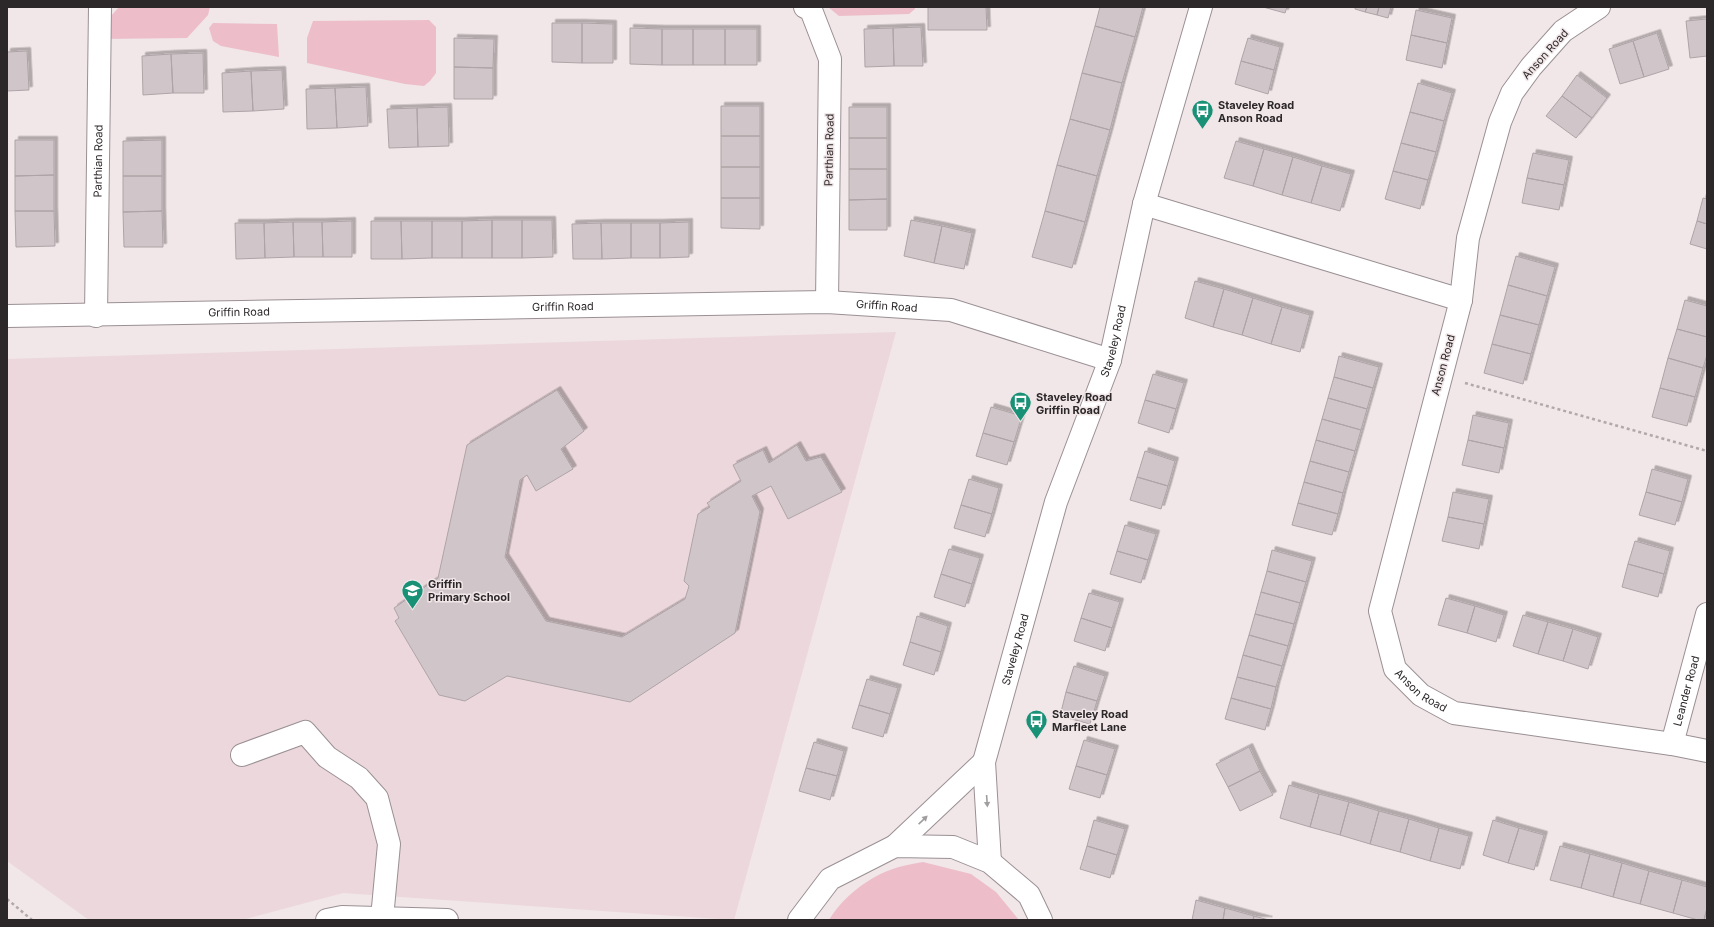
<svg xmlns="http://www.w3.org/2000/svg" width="1714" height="927" viewBox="0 0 1714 927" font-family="Inter,sans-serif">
<defs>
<filter id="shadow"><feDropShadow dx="3.5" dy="-3.5" stdDeviation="0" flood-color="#0004"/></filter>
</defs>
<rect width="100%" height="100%" fill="#f1e6e8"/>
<path fill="#ebd7dc" d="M896 332 734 920 343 893 242 920H89L7 861V359Z"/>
<path fill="#edbeca" d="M119 7H210L208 15 187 38 102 39 111 16Z
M828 7H915V9L909 14 839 16Z
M429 20 436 27V73L430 81 424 86 405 84 307 63V38L313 21Z
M213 23 277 24 279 57 221 46 213 41 209 28Z
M923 862 971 874 996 892 1019 920H829C842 898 866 879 890 870 900 866 912 864 923 862Z"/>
<path fill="#d0c5c8" stroke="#aea4a7" filter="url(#shadow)" d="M928 7H986L987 30H928Z
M1100 7H1143L1135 37 1095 26Z
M1263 7H1287L1285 13Z
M1355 7H1367L1365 12 1355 9Z
M1367 7H1379L1377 15 1365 12Z
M1379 7H1391L1388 18 1377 15Z
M1416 10 1452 18 1447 43 1411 35Z
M1707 19V56L1690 58 1686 21Z
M552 23H582V63L552 62Z
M582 23 613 24V63H582Z
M1095 26 1135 37 1122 83 1082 73Z
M921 27 923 66H894L893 28Z
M630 28 662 29V65L630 64Z
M893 28 894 66 865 67 864 29Z
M662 29H693V65H662Z
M693 29H725V65H693Z
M725 29H757V65H725Z
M1657 33 1669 69 1644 77 1633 41Z
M1411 35 1447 43 1442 68 1406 60Z
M454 38 494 39 493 68 454 67Z
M1248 38 1280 47 1274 70 1241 61Z
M1633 41 1644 77 1620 84 1609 49Z
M27 51 29 90 7 91V52Z
M203 53 204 93H173L171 54Z
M171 54 173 93 143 95 142 56Z
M1241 61 1274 70 1268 94 1235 84Z
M454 67 493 68V99H454Z
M282 70 284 109 253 111 251 71Z
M251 71 253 111 223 112 222 73Z
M1082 73 1122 83 1110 130 1070 119Z
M1577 75 1607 98 1592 118 1562 96Z
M1418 83 1452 93 1444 121 1410 112Z
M366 87 368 126 337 128 335 88Z
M335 88 337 128 307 129 306 89Z
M1562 96 1592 118 1576 138 1546 116Z
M721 106H760V136H721Z
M448 107 449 146 418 147 417 108Z
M849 107H887V138H849Z
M417 108 418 147 389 148 387 109Z
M1410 112 1444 121 1436 152 1401 143Z
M1070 119 1110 130 1097 176 1057 165Z
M721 136H760V167H721Z
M849 138H887V169H849Z
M15 140H54V175L15 176Z
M162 140V176H123V141Z
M1236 141 1264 149 1253 186 1224 178Z
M1401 143 1436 152 1428 180 1393 171Z
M1264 149 1293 157 1282 195 1253 186Z
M1533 153 1569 160 1564 185 1527 178Z
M1293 157 1322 166 1311 203 1282 195Z
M1057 165 1097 176 1085 222 1045 211Z
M1322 166 1351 174 1340 211 1311 203Z
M721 167H760V198H721Z
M849 169H887V199L849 200Z
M1393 171 1428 180 1420 209 1385 199Z
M54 175V211H15V176Z
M123 176H162V211L123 212Z
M1527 178 1564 185 1559 210 1522 203Z
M721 198H760V229L721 228Z
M1703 198 1707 199V224L1697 221Z
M887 199V230H849V200Z
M15 211H54L55 246 16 247Z
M162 211 163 247H124L123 212Z
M1045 211 1085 222 1072 268 1032 257Z
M492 220V258H462V221Z
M492 220H522V258H492Z
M522 220H552L553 257 522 258Z
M911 220 942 226 934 263 904 256Z
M352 221V257H323L322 222Z
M371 221H401L402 259H371Z
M401 221H432V258L402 259Z
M432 221H462V258H432Z
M1697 221 1707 224V249L1690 244Z
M293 222H322L323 257H294Z
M293 222 294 257 265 258 264 223Z
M689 222V257L660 258V223Z
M235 223H264L265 258 236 259Z
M601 223H631V258L602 259Z
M601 223 602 259H573L572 224Z
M631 223H660V258H631Z
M942 226 972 233 964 269 934 263Z
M1516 256 1555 267 1547 296 1508 285Z
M1195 281 1224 289 1213 327 1185 318Z
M1508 285 1547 296 1539 325 1500 315Z
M1224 289 1253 298 1242 335 1213 327Z
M1253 298 1282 307 1271 344 1242 335Z
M1685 300 1707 306V337L1677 329Z
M1282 307 1310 315 1300 352 1271 344Z
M1500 315 1539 325 1531 354 1492 344Z
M1677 329 1707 337V355L1703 368 1668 358Z
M1492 344 1531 354 1523 384 1484 373Z
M1339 356 1379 367 1373 388 1334 377Z
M1668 358 1703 368 1695 397 1660 388Z
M1153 374 1184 383 1176 409 1145 400Z
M1334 377 1373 388 1367 409 1328 398Z
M1660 388 1695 397 1687 426 1652 417Z
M557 390 584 431 561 449 573 469 536 491 527 475 520 480 505 557 546 621 622 637 685 599 689 586 684 581 698 514 710 507 707 503 741 481 733 465 763 450 769 463 797 445 806 461 821 457 842 492 788 519 771 486 752 496 760 512 735 633 630 702 507 676 465 701 439 695 395 621 399 618 394 608 438 578 467 445Z
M1328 398 1367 409 1361 430 1322 419Z
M1145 400 1176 409 1169 433 1138 423Z
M991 407 1022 416 1014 442 983 433Z
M1473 415 1509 423 1504 448 1468 440Z
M1322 419 1361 430 1355 451 1316 440Z
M983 433 1014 442 1007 465 976 456Z
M1316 440 1355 451 1349 472 1310 461Z
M1468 440 1504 448 1499 473 1462 465Z
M1145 451 1175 461 1168 486 1137 477Z
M1310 461 1349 472 1343 493 1304 482Z
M1652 469 1688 479 1682 502 1646 492Z
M1137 477 1168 486 1161 509 1130 500Z
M969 479 999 488 992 514 961 505Z
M1304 482 1343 493 1338 514 1298 503Z
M1453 492 1489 499 1484 524 1448 517Z
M1646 492 1682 502 1675 525 1639 515Z
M1298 503 1338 514 1332 535 1292 525Z
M961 505 992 514 985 537 954 528Z
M1448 517 1484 524 1479 549 1442 541Z
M1125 525 1156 534 1148 560 1117 551Z
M1635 541 1670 551 1664 574 1628 564Z
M949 549 980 558 972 584 941 574Z
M1272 550 1312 561 1306 582 1267 571Z
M1117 551 1148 560 1141 583 1110 574Z
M1628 564 1664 574 1658 597 1622 587Z
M1267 571 1306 582 1300 603 1261 592Z
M941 574 972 584 965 607 934 597Z
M1261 592 1300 603 1294 624 1255 614Z
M1089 593 1120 602 1112 628 1081 618Z
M1446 598 1475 606 1467 633 1438 625Z
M1475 606 1504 615 1496 642 1467 633Z
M1255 614 1294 624 1288 646 1249 635Z
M1523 615 1548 622 1538 654 1513 646Z
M917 616 948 626 941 652 910 642Z
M1081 618 1112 628 1105 651 1074 641Z
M1548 622 1573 629 1563 661 1538 654Z
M1573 629 1598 637 1588 669 1563 661Z
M1249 635 1288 646 1282 666 1243 655Z
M910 642 941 652 934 675 903 665Z
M1243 655 1282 666 1276 687 1237 677Z
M1074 666 1105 676 1097 701 1066 692Z
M1237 677 1276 687 1271 709 1231 698Z
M867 679 898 688 890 714 859 705Z
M1066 692 1097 701 1090 724 1060 716Z
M1231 698 1271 709 1265 730 1225 719Z
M859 705 890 714 883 737 852 728Z
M1084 740 1115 749 1107 775 1076 766Z
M814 742 844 751 837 776 806 768Z
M1249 747 1260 771 1228 787 1216 764Z
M1076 766 1107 775 1100 798 1069 789Z
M806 768 837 776 830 800 799 791Z
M1260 771 1273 795 1240 811 1228 787Z
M1289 785 1319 794 1310 827 1280 818Z
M1319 794 1349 802 1340 835 1310 827Z
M1349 802 1379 811 1370 844 1340 835Z
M1379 811 1409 819 1400 852 1370 844Z
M1409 819 1439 828 1430 861 1400 852Z
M1094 820 1125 829 1117 855 1087 846Z
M1493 820 1519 828 1508 863 1483 855Z
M1439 828 1469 836 1460 869 1430 861Z
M1519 828 1544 835 1534 870 1508 863Z
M1087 846 1117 855 1110 878 1080 869Z
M1560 846 1590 854 1581 888 1550 880Z
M1590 854 1622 863 1613 897 1581 888Z
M1622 863 1649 871 1640 904 1613 897Z
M1649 871 1682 880 1673 913 1640 904Z
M1682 880 1707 887V908L1704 920H1698L1673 913Z
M1196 900 1225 908 1223 920H1192Z
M1225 908 1254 916 1253 920H1223Z
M1707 908V920H1704Z
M1254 916 1269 920H1253Z"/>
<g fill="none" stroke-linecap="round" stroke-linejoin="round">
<defs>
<g id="minor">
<path d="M805 7 811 10 830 59 827 302"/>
<path id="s1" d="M1599 7 1563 31 1531 67 1512 93 1500 122 1468 238 1461 300 1380 611 1395 669 1421 695 1454 713 1672 744 1707 751"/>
<path d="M1144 204 1461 300"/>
<path id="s2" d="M7 316 827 302 951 310 1110 360"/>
<path id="s3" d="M96 316 100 7"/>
<path id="s4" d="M1672 744 1707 614"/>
<path d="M242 755 305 732 327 757 359 778 377 798 389 844 382 918"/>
<path d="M895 846 984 762"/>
<path id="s5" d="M990 862 984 762 1056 502 1110 360 1144 204 1201 7"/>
<path d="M327 920 342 917 447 920"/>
<path d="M799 920 830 879 895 846 953 847 990 862 1029 895 1041 920"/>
</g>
</defs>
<use href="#minor" stroke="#9a9093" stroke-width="24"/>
<path stroke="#b1a8aa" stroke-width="2.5" stroke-dasharray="3 3" stroke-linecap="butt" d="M1465 383 1707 451
M7 899 32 920"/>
<use href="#minor" stroke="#fff" stroke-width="22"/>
</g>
<defs><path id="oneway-solid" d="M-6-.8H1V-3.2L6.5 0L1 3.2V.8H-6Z"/></defs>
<g fill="#a09e9f">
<use href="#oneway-solid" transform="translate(987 801) rotate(86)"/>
<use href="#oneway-solid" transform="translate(923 820) rotate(-43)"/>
</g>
<defs>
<symbol id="bus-pin" viewBox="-11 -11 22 30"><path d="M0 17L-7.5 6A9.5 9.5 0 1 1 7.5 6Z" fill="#199176" stroke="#f1e6e8"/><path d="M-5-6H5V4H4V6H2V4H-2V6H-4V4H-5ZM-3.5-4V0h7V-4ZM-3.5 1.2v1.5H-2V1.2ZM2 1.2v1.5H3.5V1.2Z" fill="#fff"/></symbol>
<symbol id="school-pin" viewBox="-11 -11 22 30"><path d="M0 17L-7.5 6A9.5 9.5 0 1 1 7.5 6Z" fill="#199176" stroke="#f1e6e8"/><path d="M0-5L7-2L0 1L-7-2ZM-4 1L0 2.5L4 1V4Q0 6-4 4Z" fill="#fff"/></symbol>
</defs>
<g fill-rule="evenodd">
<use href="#bus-pin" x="1190" y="98" width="25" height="34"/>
<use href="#bus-pin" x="1008" y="390" width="25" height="34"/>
<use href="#school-pin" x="400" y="578" width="25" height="34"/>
<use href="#bus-pin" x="1024" y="708" width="25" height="34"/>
</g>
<g text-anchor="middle" stroke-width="3" stroke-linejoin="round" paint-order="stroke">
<g font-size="11" fill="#2c2829" stroke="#f1e6e8">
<text transform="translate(1545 54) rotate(-48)" y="4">Anson Road</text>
<text transform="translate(829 150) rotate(-89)" y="4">Parthian Road</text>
<text dy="4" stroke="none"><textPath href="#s3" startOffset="155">Parthian Road</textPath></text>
<text dy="4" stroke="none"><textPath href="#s2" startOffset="880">Griffin Road</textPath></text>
<text dy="4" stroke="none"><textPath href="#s2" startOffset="556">Griffin Road</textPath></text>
<text dy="4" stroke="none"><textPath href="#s2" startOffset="232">Griffin Road</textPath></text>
<text dy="4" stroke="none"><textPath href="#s5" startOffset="541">Staveley Road</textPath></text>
<text transform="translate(1443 365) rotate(-75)" y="4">Anson Road</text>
<text dy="4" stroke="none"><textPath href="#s5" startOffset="217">Staveley Road</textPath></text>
<text dy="4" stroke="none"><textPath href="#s1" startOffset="753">Anson Road</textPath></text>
<text dy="4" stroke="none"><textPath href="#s4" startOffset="55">Leander Road</textPath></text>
</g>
<g font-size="11" font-weight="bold" fill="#2c2829" stroke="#f1e6e8" text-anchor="start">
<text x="1218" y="109">Staveley Road<tspan x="1218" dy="13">Anson Road</tspan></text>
<text x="1036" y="401">Staveley Road<tspan x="1036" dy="13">Griffin Road</tspan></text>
<text x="428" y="588">Griffin<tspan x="428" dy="13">Primary School</tspan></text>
<text x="1052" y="718">Staveley Road<tspan x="1052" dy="13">Marfleet Lane</tspan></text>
</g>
</g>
<rect width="1714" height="927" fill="none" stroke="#2c2829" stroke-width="16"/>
</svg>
